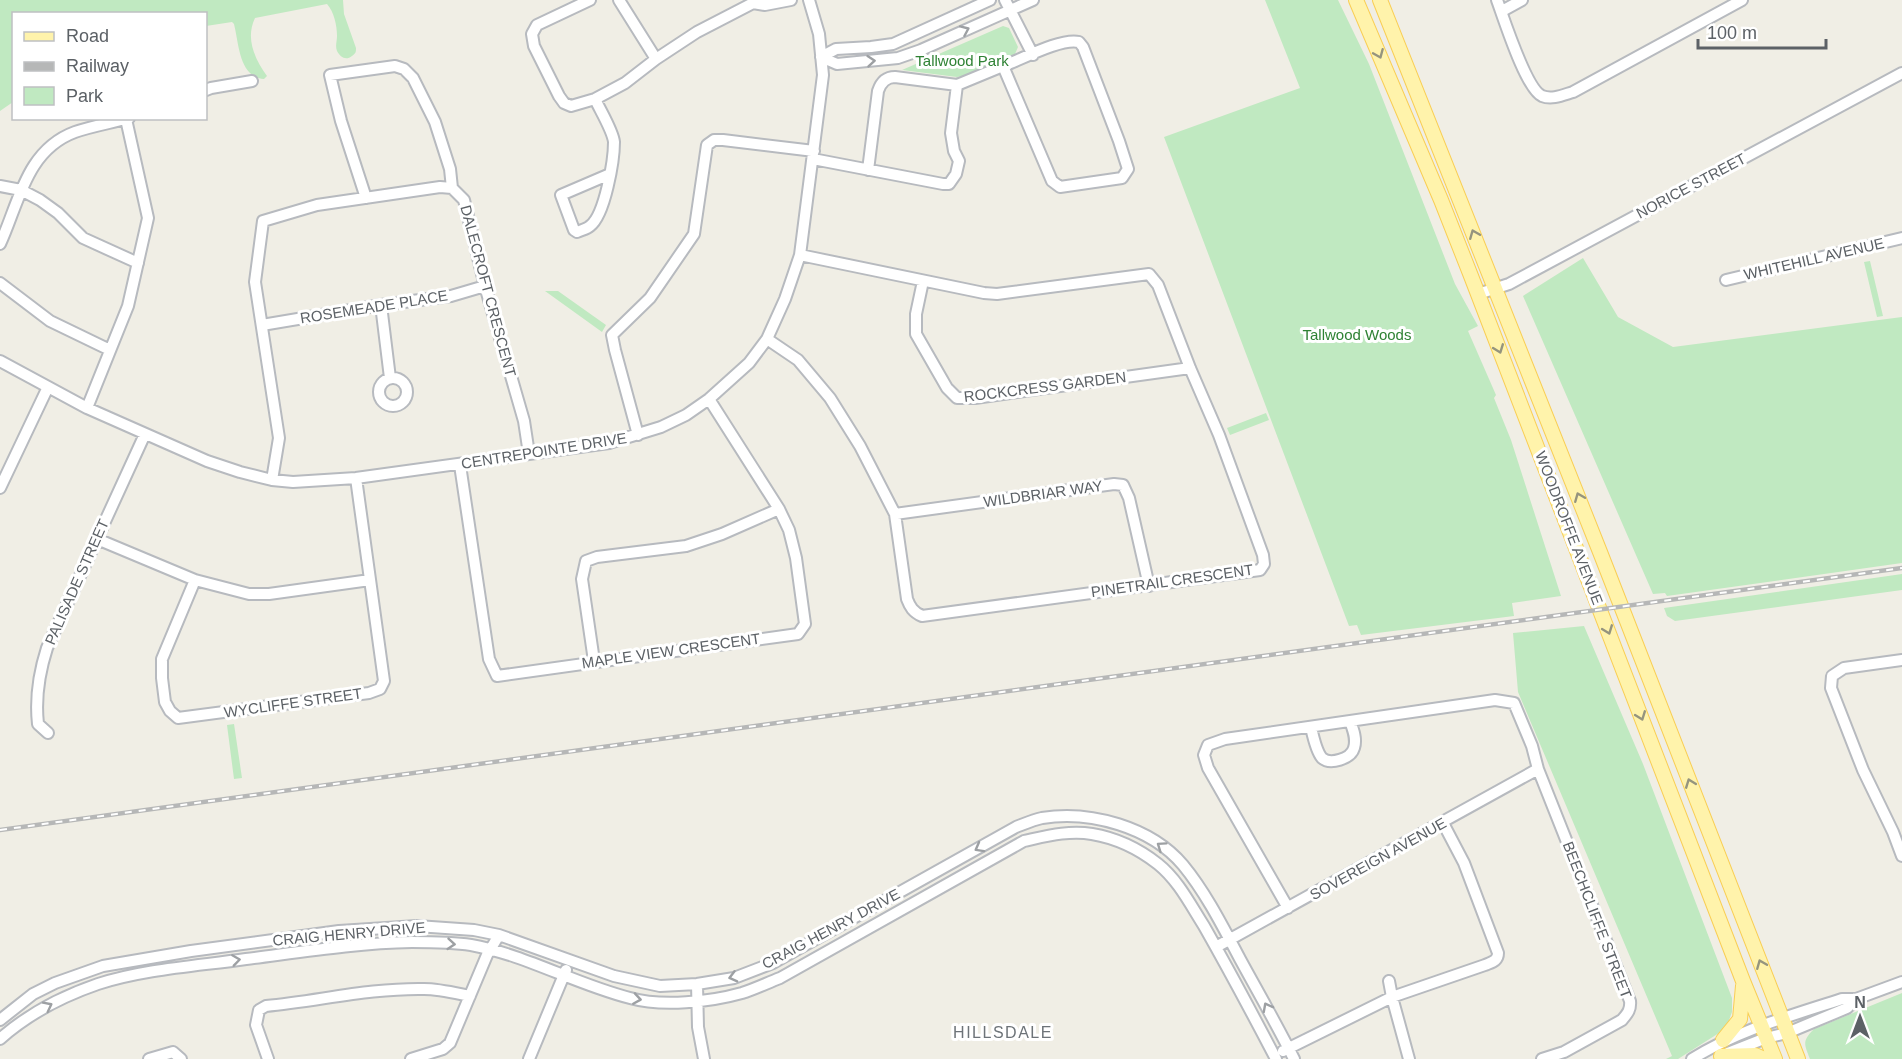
<svg xmlns="http://www.w3.org/2000/svg" width="1902" height="1059" viewBox="0 0 1902 1059" font-family="Helvetica,sans-serif">
<rect width="100%" height="100%" fill="#f0eee5"/>
<path fill="#c0e9c1" d="M0 0H343L344 14 356 48C356 52 356 53 352 56 346 61 340 57 337 51 335 46 337 41 337 36 337 25 334 12 327 4L255 18C245 39 255 59 267 76L264 79C239 77 239 44 234 24L232 22 206 26V14H14L13 102 0 111Z
M1265 0H1338L1369 64 1455 284 1478 326 1468 331 1496 395 1494 398 1511 440 1561 596 1512 603 1514 616 1361 635 1357 625 1349 626 1164 137 1300 88Z
M1003 26 1009 28 1018 47 1015 54 964 76 957 77 902 70Z
M1583 258 1618 317 1673 347 1902 317V563L1667 596 1665 593 1653 594 1523 296Z
M1870 261 1883 316 1877 317 1864 262Z
M545 291H558L606 325 602 332Z
M1266 413 1269 420 1230 435 1227 428Z
M1902 574V590L1675 621 1667 616 1664 608Z
M1584 626 1643 764 1732 998V1012L1728 1023 1719 1033 1678 1059H1666L1672 1056 1518 692 1513 633Z
M234 724 242 778 234 779 227 725Z
M1902 993V1059H1810C1804 1044 1802 1041 1814 1029Z"/>
<g fill="none" stroke-linecap="round" stroke-linejoin="round">
<defs>
<path id="minor" d="M590 0 537 25 532 34 534 46 559 96 564 103 571 106 595 99 625 83 656 59 697 32 753 3
M619 0 656 59
M757 0 753 3 765 5 791 0
M1005 0 1033 55
M1497 0C1504 19 1526 89 1542 96 1552 100 1563 95 1573 92L1742 0
M1502 11 1522 0
M821 57 837 64 898 58 921 50 1033 0
M821 57 836 49 871 47 893 44 990 0
M206 90 211 88 252 81
M595 99C600 110 613 131 614 142 614 160 605 215 590 226 587 229 581 230 577 232L574 230 561 195 610 174
M813 159 943 184H949L956 174 959 161 954 151 951 133 957 85
M868 170 878 91C881 82 886 77 895 77L957 85 1003 66 1006 65C1024 58 1061 38 1079 42L1083 47 1119 141 1128 169 1122 178 1060 187 1052 181 1003 66
M0 186 21 190 40 200 58 213 83 238 138 263
M366 198 341 121 330 75 395 66 404 69 413 78 435 122 450 169 452 188
M0 244C19 203 26 150 75 132 92 126 111 123 129 118
M1726 280 1902 238
M923 281 916 314V334L947 388 957 398H975L1190 368
M0 283 50 321 110 350
M1478 294 1509 284 1902 73
M381 305 390 378
M262 325 381 305 451 296 485 286
M767 339 798 360 830 398 860 446 895 514 907 599C910 607 913 612 922 616L1260 570 1264 564 1263 555 1219 435 1190 368 1158 285 1149 274 997 294 984 293 800 255
M0 361 87 408 207 461 240 472 272 480 293 482 356 478 609 443 661 427 686 415 709 399 749 363 767 339 785 299 800 255 823 75 819 34 809 0
M379 392a14 14 0 1 1 28 0a14 14 0 1 1-28 0Z
M87 408 128 306 148 218 126 119
M638 435 615 350 612 335 650 298 694 234 707 145 714 140H723L814 151
M460 465 489 659 497 676 798 634 805 624 796 558 789 530 779 509 709 399
M272 480 279 438 255 282 263 221 317 205 440 187 452 188 464 200 485 286 524 421 529 454
M0 488 48 387
M895 514 1114 484 1123 485 1129 498 1149 586
M97 539 195 580 249 594H269L370 580
M195 580 162 659V678L165 702 170 711 178 718 369 693 380 689 384 681 356 478
M1902 660 1844 668 1832 676 1831 688 1863 770 1893 832 1902 856
M594 661 582 579 586 561 597 557 686 546 722 534 779 509
M1311 727C1313 736 1316 751 1322 758 1330 765 1351 759 1354 748 1357 739 1353 729 1350 721
M48 733 38 724C35 697 39 673 47 648L145 434
M1288 908 1208 768 1204 755 1208 745 1225 739 1495 700 1514 703 1532 746 1538 769 1630 1001C1631 1010 1627 1014 1622 1020L1564 1052 1542 1059
M1216 947 1538 769
M1389 981 1392 997 1485 965C1492 962 1498 961 1498 953L1464 863 1443 823
M697 984 698 1027 704 1059
M0 1020 33 994 55 983 103 966 191 951 339 931 417 926 474 930 499 935 614 976 660 986 697 984 734 978 773 963 1016 827C1024 824 1033 820 1042 818 1090 810 1151 827 1183 865 1206 893 1223 927 1240 959 1258 992 1277 1025 1294 1059
M0 1039C28 1014 63 996 98 984 145 969 197 966 246 959 301 952 356 943 412 942 432 942 452 942 471 945 526 955 575 984 630 998 662 1007 710 1002 742 993 755 989 767 983 780 978L1024 841C1047 836 1069 830 1092 834 1116 838 1139 849 1158 864 1178 880 1190 904 1204 926 1229 970 1253 1015 1276 1059
M1283 1051 1392 997 1409 1059
M1728 1053 1766 1038 1787 1033 1847 1008 1856 999
M149 1059 173 1052 181 1059
M268 1059 256 1025 259 1010 266 1006C319 1001 370 988 424 989 439 989 455 993 470 996
M411 1059 443 1049 450 1043 487 955 499 935
M529 1059 566 970
M1692 1059C1738 1030 1790 1016 1842 999H1856L1902 982"/>
<path id="major" d="M1356 0 1441 200 1471 276 1743 981 1775 1059
M1380 0 1600 552 1798 1059
M1723 1040 1740 1019 1743 986
M1721 1056 1755 1055 1764 1059"/>
</defs>
<use href="#minor" stroke="#b7babf" stroke-width="14"/>
<use href="#major" stroke="#f9ce54" stroke-width="16"/>
<use href="#minor" stroke="#fff" stroke-width="10"/>
<use href="#major" stroke="#fff3ab" stroke-width="14"/>
<defs>
<path id="rail" d="M0 830 1902 568"/>
</defs>
<use href="#rail" stroke="#b6b7b7" stroke-width="4.5"/>
<use href="#rail" stroke="#fff" stroke-width="2" stroke-dasharray="7" stroke-linecap="butt"/>
</g>
<defs><path id="oneway-chevron" d="M-2-3.5L2.5 0L-2 3.5" fill="none" stroke-width="1.6" stroke-linecap="round" stroke-linejoin="round" transform="scale(1.5)"/></defs>
<g stroke="#9da0a3">
<use href="#oneway-chevron" transform="translate(965 30) rotate(-24)"/>
<use href="#oneway-chevron" transform="translate(871 61) rotate(-5)"/>
<use href="#oneway-chevron" transform="translate(1161 846) rotate(-145)"/>
<use href="#oneway-chevron" transform="translate(979 848) rotate(151)"/>
<use href="#oneway-chevron" transform="translate(451 944) rotate(5)"/>
<use href="#oneway-chevron" transform="translate(236 960) rotate(-8)"/>
<use href="#oneway-chevron" transform="translate(733 977) rotate(165)"/>
<use href="#oneway-chevron" transform="translate(637 999) rotate(9)"/>
<use href="#oneway-chevron" transform="translate(48 1006) rotate(-27)"/>
<use href="#oneway-chevron" transform="translate(1267 1007) rotate(-118)"/>
</g>
<g stroke="#95947e">
<use href="#oneway-chevron" transform="translate(1379 54) rotate(67)"/>
<use href="#oneway-chevron" transform="translate(1474 234) rotate(-112)"/>
<use href="#oneway-chevron" transform="translate(1499 349) rotate(69)"/>
<use href="#oneway-chevron" transform="translate(1579 497) rotate(-112)"/>
<use href="#oneway-chevron" transform="translate(1608 630) rotate(69)"/>
<use href="#oneway-chevron" transform="translate(1641 716) rotate(69)"/>
<use href="#oneway-chevron" transform="translate(1690 783) rotate(-111)"/>
<use href="#oneway-chevron" transform="translate(1761 964) rotate(-112)"/>
</g>
<g text-anchor="middle" stroke-width="6" stroke-linejoin="round" paint-order="stroke">
<g font-size="15" fill="#2f8234" stroke="#fff">
<text x="962" y="66">Tallwood Park</text>
<text x="1357" y="340">Tallwood Woods</text>
</g>
<g font-size="15" fill="#5c6166" stroke="#fff">
<text transform="translate(1691 186) rotate(-28)" y="5">NORICE STREET</text>
<text transform="translate(1814 259) rotate(-13)" y="5">WHITEHILL AVENUE</text>
<text transform="translate(488 291) rotate(75)" y="5">DALECROFT CRESCENT</text>
<text transform="translate(374 307) rotate(-9)" y="5">ROSEMEADE PLACE</text>
<text transform="translate(1045 387) rotate(-7)" y="5">ROCKCRESS GARDEN</text>
<text transform="translate(544 451) rotate(-9)" y="5">CENTREPOINTE DRIVE</text>
<text transform="translate(1043 494) rotate(-8)" y="5">WILDBRIAR WAY</text>
<text transform="translate(1569 528) rotate(69)" y="5">WOODROFFE AVENUE</text>
<text transform="translate(1172 581) rotate(-8)" y="5">PINETRAIL CRESCENT</text>
<text transform="translate(77 582) rotate(-66)" y="5">PALISADE STREET</text>
<text transform="translate(671 651) rotate(-8)" y="5">MAPLE VIEW CRESCENT</text>
<text transform="translate(293 703) rotate(-8)" y="5">WYCLIFFE STREET</text>
<text transform="translate(1378 859) rotate(-29)" y="5">SOVEREIGN AVENUE</text>
<text transform="translate(1597 920) rotate(69)" y="5">BEECHCLIFFE STREET</text>
<text transform="translate(831 929) rotate(-28)" y="5">CRAIG HENRY DRIVE</text>
<text transform="translate(349 934) rotate(-5)" y="5">CRAIG HENRY DRIVE</text>
</g>
<g font-size="16" letter-spacing="1.5" fill="#6d7378" stroke="#fff">
<text x="1003" y="1038">HILLSDALE</text>
</g>
</g>
<rect x="12" y="12" width="195" height="108" fill="#ffffff" stroke="#bec0c2" stroke-width="1.5"/>
<rect x="24" y="32" width="30" height="9" fill="#fff3ab" stroke="#bec0c2" stroke-width="1.5"/>
<text x="66" y="42" font-size="18" fill="#5c6166">Road</text>
<rect x="24" y="62" width="30" height="9" fill="#b6b7b7" stroke="#bec0c2" stroke-width="1.5"/>
<text x="66" y="72" font-size="18" fill="#5c6166">Railway</text>
<rect x="24" y="87" width="30" height="18" fill="#c0e9c1" stroke="#bec0c2" stroke-width="1.5"/>
<text x="66" y="102" font-size="18" fill="#5c6166">Park</text>
<g transform="translate(1860 1017)" stroke="#ffffff" stroke-width="4.5" paint-order="stroke">
<path d="M0-4.5L10 22L0 15L-10 22Z" fill="#5c6166"/>
<text y="-9" font-size="16" font-weight="bold" text-anchor="middle" fill="#5c6166">N</text>
</g>
<path d="M1698 39v9h128v-9" fill="none" stroke="#5c6166" stroke-width="3"/>
<text x="1707" y="39" font-size="18" fill="#5c6166" stroke="#ffffff" stroke-width="4.5" paint-order="stroke">100 m</text>
</svg>
